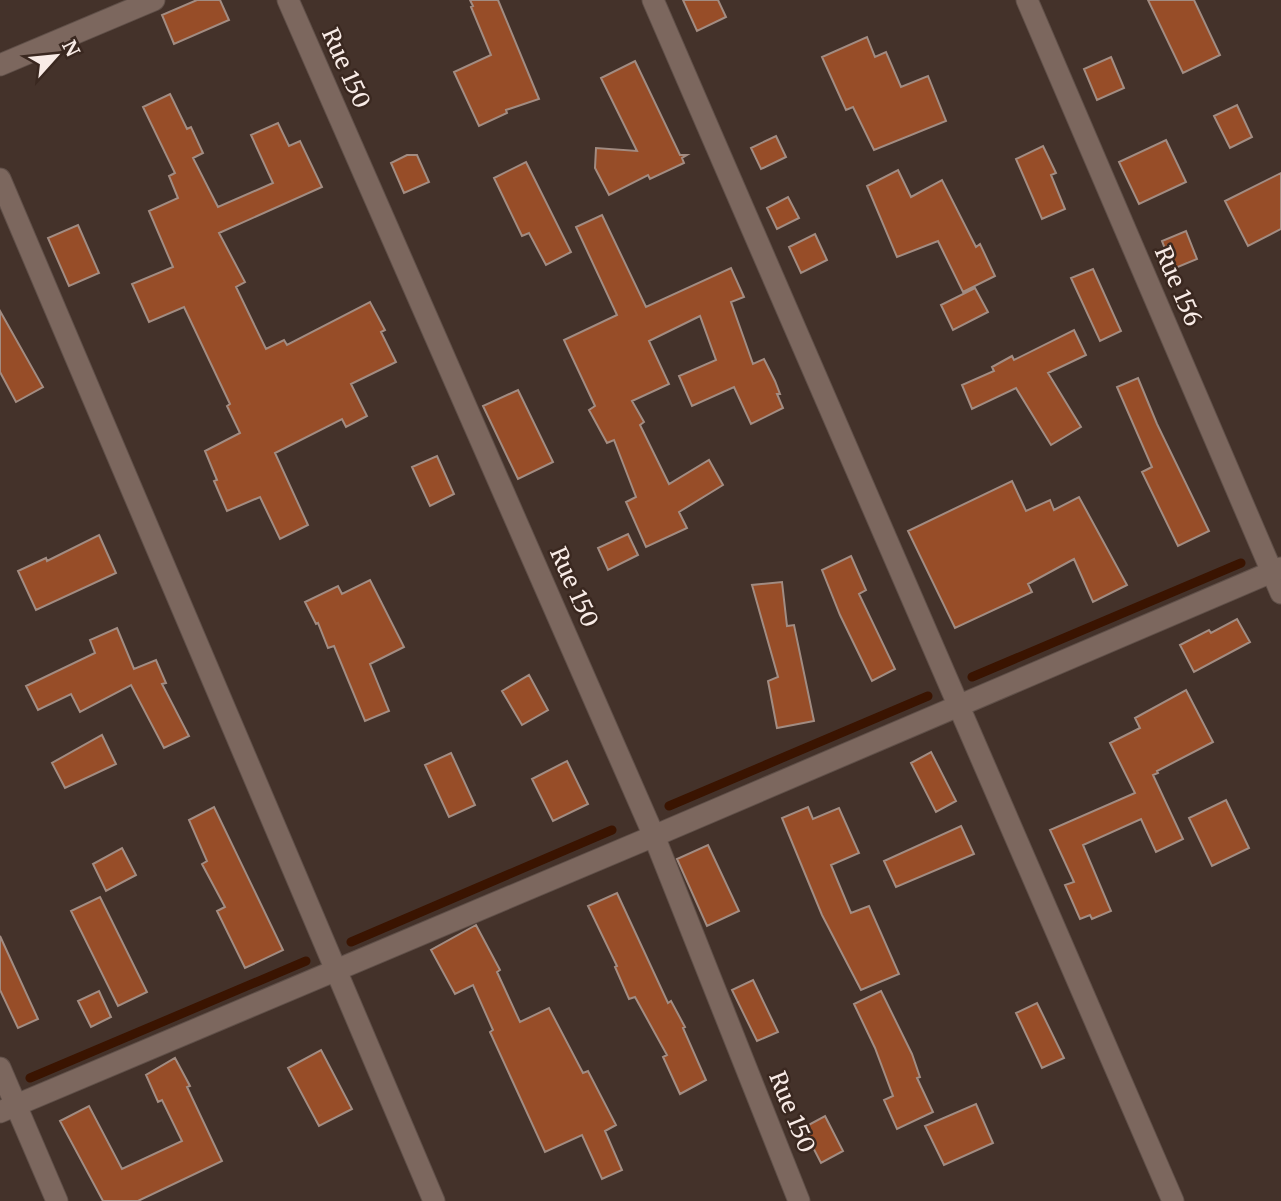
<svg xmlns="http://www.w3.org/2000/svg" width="1281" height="1201" viewBox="0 0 1281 1201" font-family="Merriweather,serif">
<rect width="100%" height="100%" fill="#44322a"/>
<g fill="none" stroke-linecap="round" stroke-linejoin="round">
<path stroke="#3a1401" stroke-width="9" d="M972 677 1241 563
M669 806 928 696
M351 942 612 830
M30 1078 306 961"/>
</g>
<path fill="#974d28" stroke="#a28c82" stroke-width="2" d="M197 0H220L229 20 174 44 162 15Z
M470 0H498L539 99 506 110 507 113 479 126 454 72 491 55 471 7 473 6Z
M683 0H718L726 17 697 31Z
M1148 0H1194L1220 55 1183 73Z
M867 37 875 57 886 52 901 87 928 76 946 121 874 150 853 107 846 110 822 57Z
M1111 57 1124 88 1097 100 1084 69Z
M635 61 680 155H687L682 158 684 163 650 179 648 175 609 195 595 168 596 148 637 151 601 78Z
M170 94 187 129 191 127 203 153 193 158 218 207 273 183 251 135 278 123 289 146 300 141 322 187 219 233 245 282 236 287 266 349 284 340 287 345 370 302 385 330 381 332 396 362 351 384 367 416 346 427 342 419 275 453 308 525 280 539 260 497 227 511 214 481 217 480 205 451 240 433 227 406 230 404 184 307 149 322 132 284 173 267 149 211 178 198 169 176 175 173 143 107Z
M1237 105 1252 137 1230 148 1214 116Z
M776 136 786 157 761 169 751 148Z
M1166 140 1186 182 1139 204 1119 162Z
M1043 146 1056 173 1051 175 1065 209 1042 219 1016 159Z
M407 155H417L429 182 404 193 391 163Z
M526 162 571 252 546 265 529 233 522 236 494 178Z
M898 170 911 197 942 180 976 247 980 244 995 276 963 292 938 241 897 257 867 186Z
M1281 173V229L1248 246 1225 201Z
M788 197 799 218 777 229 767 208Z
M602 215 646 307 731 268 744 297 731 302 753 364 764 359 775 381 780 394H777L783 408 751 424 734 387 692 406 679 376 716 360 700 316 649 341 669 384 632 401 644 422 640 425 669 484 709 460 723 485 679 512 687 528 646 547 626 502 636 497 614 440 607 443 589 410 595 406 564 340 617 315 576 227Z
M78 225 99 273 69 286 48 238Z
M1186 231 1197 259 1173 269 1162 241Z
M815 234 827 260 801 273 789 247Z
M1093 269 1121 331 1100 341 1071 278Z
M975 288 988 312 953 330 941 305Z
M0 311 43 387 16 402 0 372Z
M1074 330 1086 355 1048 373 1081 427 1051 445 1016 388 972 409 962 385 994 371 992 367 1012 356 1014 360Z
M1138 378 1157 424 1209 531 1178 546 1142 472 1152 467 1117 387Z
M518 390 553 462 518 479 483 406Z
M437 456 454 494 430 506 412 467Z
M1012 481 1026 511 1050 500 1054 510 1079 497 1127 585 1093 602 1074 559 1028 584 1032 592 955 628 908 531Z
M628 534 638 555 608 570 598 548Z
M99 535 116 573 36 610 18 571 46 558 47 561Z
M851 556 866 590 859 594 895 669 872 681 840 615 822 570Z
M370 580 404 647 370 664 389 711 365 721 334 646 328 648 318 623 316 624 305 602 338 586 342 594Z
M782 582 787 626 794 625 814 721 777 728 768 681 778 677 752 585Z
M1237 619 1250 642 1194 672 1180 645 1209 630 1211 633Z
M117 628 134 669 156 660 166 683 162 684 189 736 164 748 131 685 80 712 71 694 38 710 26 686 95 653 90 640Z
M529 675 548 710 522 725 502 691Z
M1186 690 1213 742 1157 771 1158 773 1153 775 1183 839 1156 852 1141 819 1083 845 1111 911 1092 919 1090 915 1080 919 1065 885 1074 882 1050 830 1135 793 1110 743 1140 728 1135 718Z
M102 735 116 764 65 788 52 763Z
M931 752 956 801 936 812 911 763Z
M451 753 475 805 449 817 425 765Z
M567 761 588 804 553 821 532 779Z
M1226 800 1249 848 1212 866 1189 818Z
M214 807 283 950 245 968 217 911 225 907 202 864 207 861 189 820Z
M808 807 813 819 839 808 859 853 831 865 851 913 869 906 899 974 861 990 822 915 782 818Z
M961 826 974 854 896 887 884 861Z
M708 845 739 911 707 926 677 859Z
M122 848 136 875 106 891 93 864Z
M617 893 668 1003 671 1001 685 1027 683 1028 706 1080 680 1094 663 1057 667 1055 635 997 629 999 615 967 617 966 588 906Z
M100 897 147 992 118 1006 71 911Z
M476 925 500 970 497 972 520 1022 549 1008 583 1073 588 1071 616 1125 605 1131 622 1170 602 1179 582 1135 545 1152 490 1032 493 1030 473 985 455 994 431 950Z
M0 936 38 1019 18 1028 0 990Z
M753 980 778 1032 757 1041 732 990Z
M99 991 111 1017 91 1027 78 1001Z
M881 991 912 1054 920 1077 917 1078 933 1112 897 1129 884 1100 893 1096 875 1048 854 1004Z
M1037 1003 1064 1058 1042 1068 1016 1013Z
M321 1050 352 1109 319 1126 288 1068Z
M175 1058 190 1086 187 1087 222 1161 138 1201H103L60 1121 89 1106 122 1169 182 1141 162 1100 158 1102 146 1075Z
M976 1104 993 1143 944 1165 925 1126Z
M825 1116 843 1151 821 1163 803 1128Z"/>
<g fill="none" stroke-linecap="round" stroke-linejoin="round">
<defs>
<path id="minor" d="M288 0 654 836 799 1201
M653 0 1173 1201
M1027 0 1281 593
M0 65 154 0
M0 179 434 1201
M0 1068 57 1201
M0 1112 654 836 1281 568"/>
</defs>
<use href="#minor" stroke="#605049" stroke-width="23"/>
<use href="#minor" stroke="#7c675e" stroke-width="21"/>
</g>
<g text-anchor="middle" stroke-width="5" stroke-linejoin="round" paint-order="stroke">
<g font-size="23" fill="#f8ebe6" stroke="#3a2820">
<text transform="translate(346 68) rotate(66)" y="8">Rue 150</text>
<text transform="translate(1178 286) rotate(67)" y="8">Rue 156</text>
<text transform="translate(574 587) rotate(66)" y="8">Rue 150</text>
<text transform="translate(792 1112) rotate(68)" y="8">Rue 150</text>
</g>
</g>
<g transform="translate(56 56) rotate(63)" stroke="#3a2820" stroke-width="5" paint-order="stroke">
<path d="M0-5L12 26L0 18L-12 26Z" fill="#f8ebe6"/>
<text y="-10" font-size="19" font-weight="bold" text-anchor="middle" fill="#f8ebe6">N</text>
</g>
</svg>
